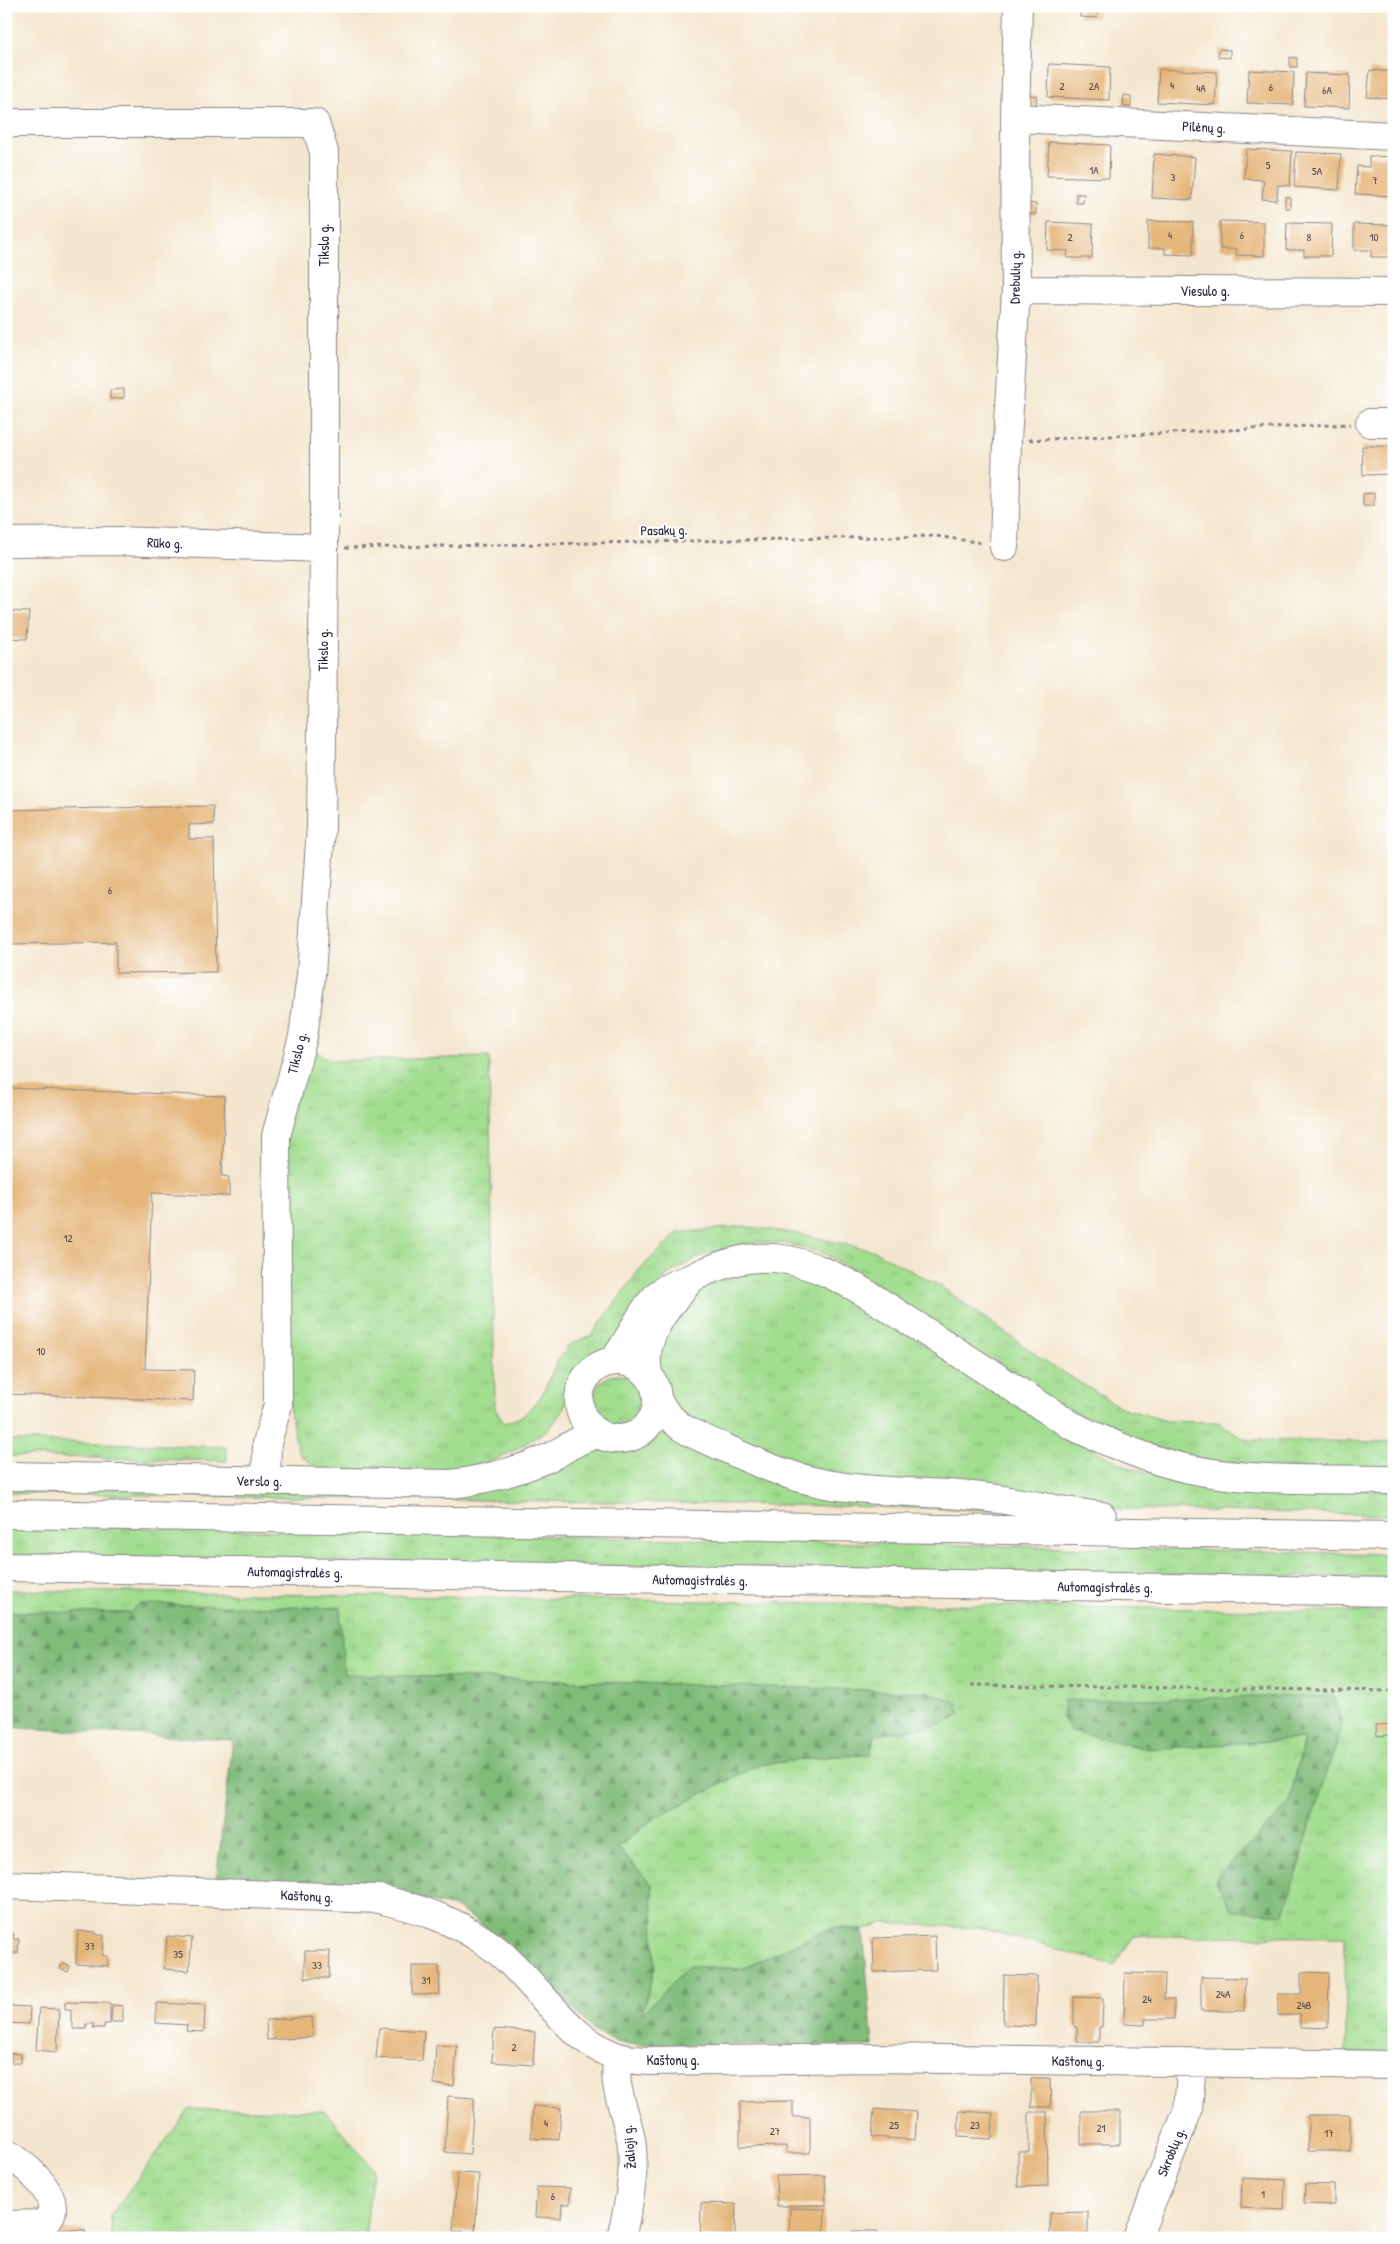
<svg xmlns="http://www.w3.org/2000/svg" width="1400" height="2244" viewBox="0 0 1400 2244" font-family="'Patrick Hand',sans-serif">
<defs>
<pattern id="grass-tufts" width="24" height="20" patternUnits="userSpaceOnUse" patternTransform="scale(1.25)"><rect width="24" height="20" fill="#a2dd90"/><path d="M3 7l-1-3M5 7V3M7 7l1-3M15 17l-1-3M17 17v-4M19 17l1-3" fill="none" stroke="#8bbd7d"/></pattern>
<pattern id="forest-firs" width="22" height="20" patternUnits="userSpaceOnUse" patternTransform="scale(1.25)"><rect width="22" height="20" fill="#81bc7a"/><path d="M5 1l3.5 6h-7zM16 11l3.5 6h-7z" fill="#699865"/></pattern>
</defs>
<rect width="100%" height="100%" fill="#fff"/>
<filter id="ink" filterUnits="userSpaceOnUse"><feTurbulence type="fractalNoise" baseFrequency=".02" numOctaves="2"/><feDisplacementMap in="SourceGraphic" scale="10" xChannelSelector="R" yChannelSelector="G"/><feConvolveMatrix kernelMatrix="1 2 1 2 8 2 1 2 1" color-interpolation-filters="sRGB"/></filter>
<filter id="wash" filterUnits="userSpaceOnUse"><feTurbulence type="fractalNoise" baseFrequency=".0096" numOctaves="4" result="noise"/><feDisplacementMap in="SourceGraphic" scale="20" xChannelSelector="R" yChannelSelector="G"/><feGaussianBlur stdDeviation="1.12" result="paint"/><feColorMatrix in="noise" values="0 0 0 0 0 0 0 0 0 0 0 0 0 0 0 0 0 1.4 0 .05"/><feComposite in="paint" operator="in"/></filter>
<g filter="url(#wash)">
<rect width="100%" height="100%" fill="#f4e6ce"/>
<path fill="url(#grass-tufts)" stroke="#628066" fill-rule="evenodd" d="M311 1049 332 1061 489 1057 495 1409 504 1423 523 1416 540 1398 557 1362 569 1345 592 1335 639 1270 678 1233 743 1226 800 1234 875 1251 941 1287 1048 1363 1120 1407 1166 1421 1218 1422 1247 1440 1394 1442V1469L1268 1468 1213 1462 1126 1440 1024 1385 847 1266 821 1252 783 1243 755 1242 703 1255 668 1274 611 1348 588 1362 576 1376 563 1410 550 1428 522 1446 498 1459 444 1474 319 1469 302 1457 298 1450 290 1413 286 1129Z
M746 1272 787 1274 816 1283 850 1298 1086 1446 1128 1467 1168 1478 1394 1492V1515L1119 1509 823 1476 687 1422 662 1390 655 1366 670 1317 687 1299 705 1287 723 1279Z
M593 1400a25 25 0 1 1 50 0a25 25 0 1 1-50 0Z
M660 1425 722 1457 1000 1510C669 1501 338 1499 6 1493V1487L382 1494 598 1445C624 1448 643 1446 660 1425Z
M6 1440 226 1447 227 1461 6 1456Z
M6 1525 1394 1554V1578L6 1556Z
M6 1590 1394 1612V2052L1346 2053 1345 1937 1134 1936 1114 1965 979 1928 883 1923 863 1930 832 1927 742 1969 689 1966 641 2015 655 1965 617 1847 653 1819 757 1765 835 1756 870 1755 875 1735 941 1724 928 1692 343 1674 340 1608 129 1613 6 1612ZM1334 1697 1338 1741 1326 1773 1284 1914 1215 1879 1289 1804 1304 1739 1147 1749 1276 1698Z
M189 2109 325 2111 373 2169 365 2238H111V2215Z"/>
<path fill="url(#forest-firs)" stroke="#526f5a" d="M139 1604 340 1608 344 1674 928 1692 957 1702 961 1714 941 1724 875 1735 870 1755 835 1756 757 1765 653 1819 618 1847 652 1885 655 1965 642 2014 689 1966 742 1969 832 1927 863 1930 873 2046 624 2044 595 2032 504 1940 456 1907 328 1881H216L233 1740 6 1727V1612L129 1613Z
M1334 1696 1341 1722 1338 1741 1326 1773 1284 1914 1233 1911 1215 1879 1289 1804 1304 1739 1147 1749 1071 1731 1062 1716 1064 1700Z"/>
<g id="blocks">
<path fill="#e5b67a" d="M1081 6 1098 8 1097 18 1080 17Z
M1219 49 1230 50V58L1218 57Z
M1290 57 1297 58V67H1290Z
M1049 64 1110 67 1109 100 1048 97Z
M1159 69 1217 72 1215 105 1157 102Z
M1249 70 1294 72 1293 105 1247 103Z
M1370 70 1393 72 1394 104H1390L1391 99 1367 97Z
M1306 73 1350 75 1349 108 1304 106Z
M1028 95 1037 96 1036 106 1028 105Z
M1124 95 1131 96V107L1123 106Z
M1049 142 1110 145 1109 178 1047 176Z
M1246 149 1292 151 1290 186 1278 185 1277 200 1262 199 1264 180 1244 179Z
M1296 152 1341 154 1339 190 1294 187Z
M1154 154 1195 157 1192 200 1152 198Z
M1369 156 1394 157V196L1355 194 1357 166 1369 167Z
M1076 194H1084L1083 203H1076Z
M1285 197H1290V208H1285Z
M1027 203 1036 204V214H1026Z
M1148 221 1193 222V255L1165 254V248H1148Z
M1220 221 1264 222V256L1236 255 1237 249H1220Z
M1048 222 1093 224 1092 258H1067L1068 251 1047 250Z
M1287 223 1332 224 1331 256H1304V250H1286Z
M1354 224 1394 225V257H1371V250H1354Z
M124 389V398L110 399V390Z
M1362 446H1394V474L1363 475Z
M1374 493V506H1363V494Z
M6 611 29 612 27 639 6 638Z
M213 806 214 824 189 825V839H214L216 972 116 973V942L6 944V810Z
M6 1088 225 1096 222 1176 229 1177V1196L152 1193 145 1369 194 1370 193 1401 6 1394Z
M1394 1724V1735L1377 1736 1376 1725Z
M78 1931 96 1932V1935H104L103 1956H108V1966L76 1964Z
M6 1933 14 1934 13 1939H19L18 1953H13L12 1963 6 1962Z
M167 1936 192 1938 189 1971 164 1969Z
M935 1936 936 1970 874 1972 873 1938Z
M305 1951H330L329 1978H305Z
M62 1963 70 1966 68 1972 60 1969Z
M412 1966H439L440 1994 412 1995Z
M1301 1972 1329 1973 1328 2028 1300 2027V2015H1278V1994H1301Z
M1125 1973 1165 1974 1164 1999H1174V2019H1145V2025L1124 2024Z
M1004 1975 1037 1976 1036 2026 1003 2025Z
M1201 1977 1245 1978 1244 2011H1201Z
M1074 1997 1103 1998 1102 2027H1099V2042H1077V2027H1074Z
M65 2002 110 2003V2024H104V2028H93L94 2024H86V2029H73V2023H71V2009H65Z
M156 2003 205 2005 204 2032 186 2031 187 2025 156 2023Z
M112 2005 123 2006V2022H111Z
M6 2006 30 2007 29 2024 6 2023Z
M39 2008 59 2009 57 2052 36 2050Z
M312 2017 313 2037 267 2040 266 2020Z
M379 2028 424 2031 422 2061 376 2058Z
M494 2029 535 2032 533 2065 492 2062Z
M436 2045 457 2046 454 2086 434 2084Z
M11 2053 21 2054V2063H11Z
M1031 2078H1050L1051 2107H1031Z
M448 2096 474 2098 470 2154 445 2152Z
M6 2099H11V2113H6Z
M793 2101V2117H810V2153H786V2146L740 2147V2102Z
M533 2106 561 2108 559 2140 531 2138Z
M874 2109 917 2112 915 2140 872 2137Z
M959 2111 993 2113 992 2139 958 2137Z
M1081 2111H1120V2144H1081Z
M1029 2112H1047L1048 2186 1018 2187V2152H1029Z
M1308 2115H1350V2151H1308Z
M457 2173 479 2174 475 2232 453 2231Z
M825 2175 826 2205 777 2206 776 2176Z
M1242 2178 1285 2180 1284 2210 1241 2208Z
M1305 2184 1334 2185V2205L1304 2204Z
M537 2187 570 2188V2204H562L561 2218 535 2217Z
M701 2203 736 2204 735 2238H700Z
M790 2208 825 2209 824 2238H789Z
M1088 2212V2233L1079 2234V2238H1050V2213Z
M59 2229 85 2230V2238H59Z
M852 2231H877V2238H852Z"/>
</g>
</g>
<g filter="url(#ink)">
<use href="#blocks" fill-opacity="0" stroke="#8b8484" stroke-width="1"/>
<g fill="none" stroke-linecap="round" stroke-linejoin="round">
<defs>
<path id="minor" d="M1015 118 1394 136
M6 123H315L324 152V548L321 827 311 975 303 1037 276 1136 278 1404 267 1443 266 1481
M1016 290 1394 292
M1370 423H1394
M6 542 117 541 324 548
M1004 547 1007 441 1016 290 1015 118 1018 6
M692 1278C760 1243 802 1257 864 1292L1071 1425C1108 1443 1145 1459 1185 1468 1252 1483 1325 1478 1394 1480
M613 1361C631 1340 639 1311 660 1293 669 1285 681 1282 692 1278 674 1299 649 1326 647 1355 646 1362 648 1369 648 1375
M579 1400a39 39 0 1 1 78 0a39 39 0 1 1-78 0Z
M6 1476 451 1484C484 1480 518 1471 548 1458 565 1450 580 1437 600 1434
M6 1885 379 1899C418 1908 454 1920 487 1943 534 1975 563 2038 618 2057 627 2060 638 2060 648 2061L870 2058 1394 2065
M619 2057C609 2086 630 2118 632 2147 635 2178 628 2208 621 2238
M6 2153C24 2163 73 2204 42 2224L6 2225
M1137 2238 1188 2110 1192 2063"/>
<path id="highway" d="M658 1402C677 1431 694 1434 725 1448 761 1465 799 1481 839 1486 892 1494 945 1491 998 1499 1033 1504 1067 1513 1102 1516
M6 1514 1394 1536
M6 1567 1394 1592"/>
</defs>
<use href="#minor" stroke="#8b8484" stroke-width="30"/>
<use href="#highway" stroke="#8b8484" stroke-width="30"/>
<path stroke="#8b8484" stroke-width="3" stroke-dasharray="4 4" stroke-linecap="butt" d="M1029 440 1350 424
M345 548 936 536 983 543
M971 1685 1394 1691"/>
<use href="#minor" stroke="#fff" stroke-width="28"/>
<use href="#highway" stroke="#fff" stroke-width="28"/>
</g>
</g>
<g text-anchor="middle" stroke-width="4" stroke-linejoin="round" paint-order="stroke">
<g font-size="11" fill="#53474b">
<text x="1172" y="89">4</text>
<text x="1062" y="90">2</text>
<text x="1094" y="90">2A</text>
<text x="1271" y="91">6</text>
<text x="1201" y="92">4A</text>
<text x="1327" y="94">6A</text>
<text x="1268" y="169">5</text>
<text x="1094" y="174">1A</text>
<text x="1317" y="175">5A</text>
<text x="1173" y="181">3</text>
<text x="1375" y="184">7</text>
<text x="1170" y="239">4</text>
<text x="1242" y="239">6</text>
<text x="1070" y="241">2</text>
<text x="1309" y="241">8</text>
<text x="1374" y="241">10</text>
<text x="110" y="894">6</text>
<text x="68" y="1242">12</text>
<text x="41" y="1355">10</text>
<text x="90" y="1950">37</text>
<text x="178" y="1958">35</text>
<text x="317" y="1969">33</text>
<text x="426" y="1984">31</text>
<text x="1223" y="1998">24A</text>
<text x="1147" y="2003">24</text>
<text x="1304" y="2009">24B</text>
<text x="514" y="2051">2</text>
<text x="546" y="2127">4</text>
<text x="894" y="2129">25</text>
<text x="975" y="2129">23</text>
<text x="1101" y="2132">21</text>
<text x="775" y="2135">27</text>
<text x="1329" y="2137">17</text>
<text x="1263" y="2198">1</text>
<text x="553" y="2200">6</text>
</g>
<g font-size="14" fill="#22223b" stroke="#fff">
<text transform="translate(1204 127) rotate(3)" y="5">Pilėnų g.</text>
<text transform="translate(324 245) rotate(-90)" y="5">Tikslo g.</text>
<text transform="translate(1015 277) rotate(-89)" y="5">Drebulių g.</text>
<text x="1205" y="296">Viesulo g.</text>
<text transform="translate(664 530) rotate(-1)" y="5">Pasakų g.</text>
<text transform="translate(165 543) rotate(2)" y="5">Rūko g.</text>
<text transform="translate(323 650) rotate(-89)" y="5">Tikslo g.</text>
<text transform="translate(297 1053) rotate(-76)" y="5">Tikslo g.</text>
<text transform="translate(259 1481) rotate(1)" y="5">Verslo g.</text>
<text transform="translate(295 1572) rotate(1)" y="5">Automagistralės g.</text>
<text transform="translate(700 1580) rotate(1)" y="5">Automagistralės g.</text>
<text transform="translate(1105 1587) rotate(1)" y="5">Automagistralės g.</text>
<text transform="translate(307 1896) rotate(3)" y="5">Kaštonų g.</text>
<text x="673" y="2065">Kaštonų g.</text>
<text transform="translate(1078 2061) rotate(1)" y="5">Kaštonų g.</text>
<text transform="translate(629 2147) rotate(-95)" y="5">Žalioji g.</text>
<text transform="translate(1171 2152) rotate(-68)" y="5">Skroblų g.</text>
</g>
</g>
<rect width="1400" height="2244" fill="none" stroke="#fff" stroke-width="25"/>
</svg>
